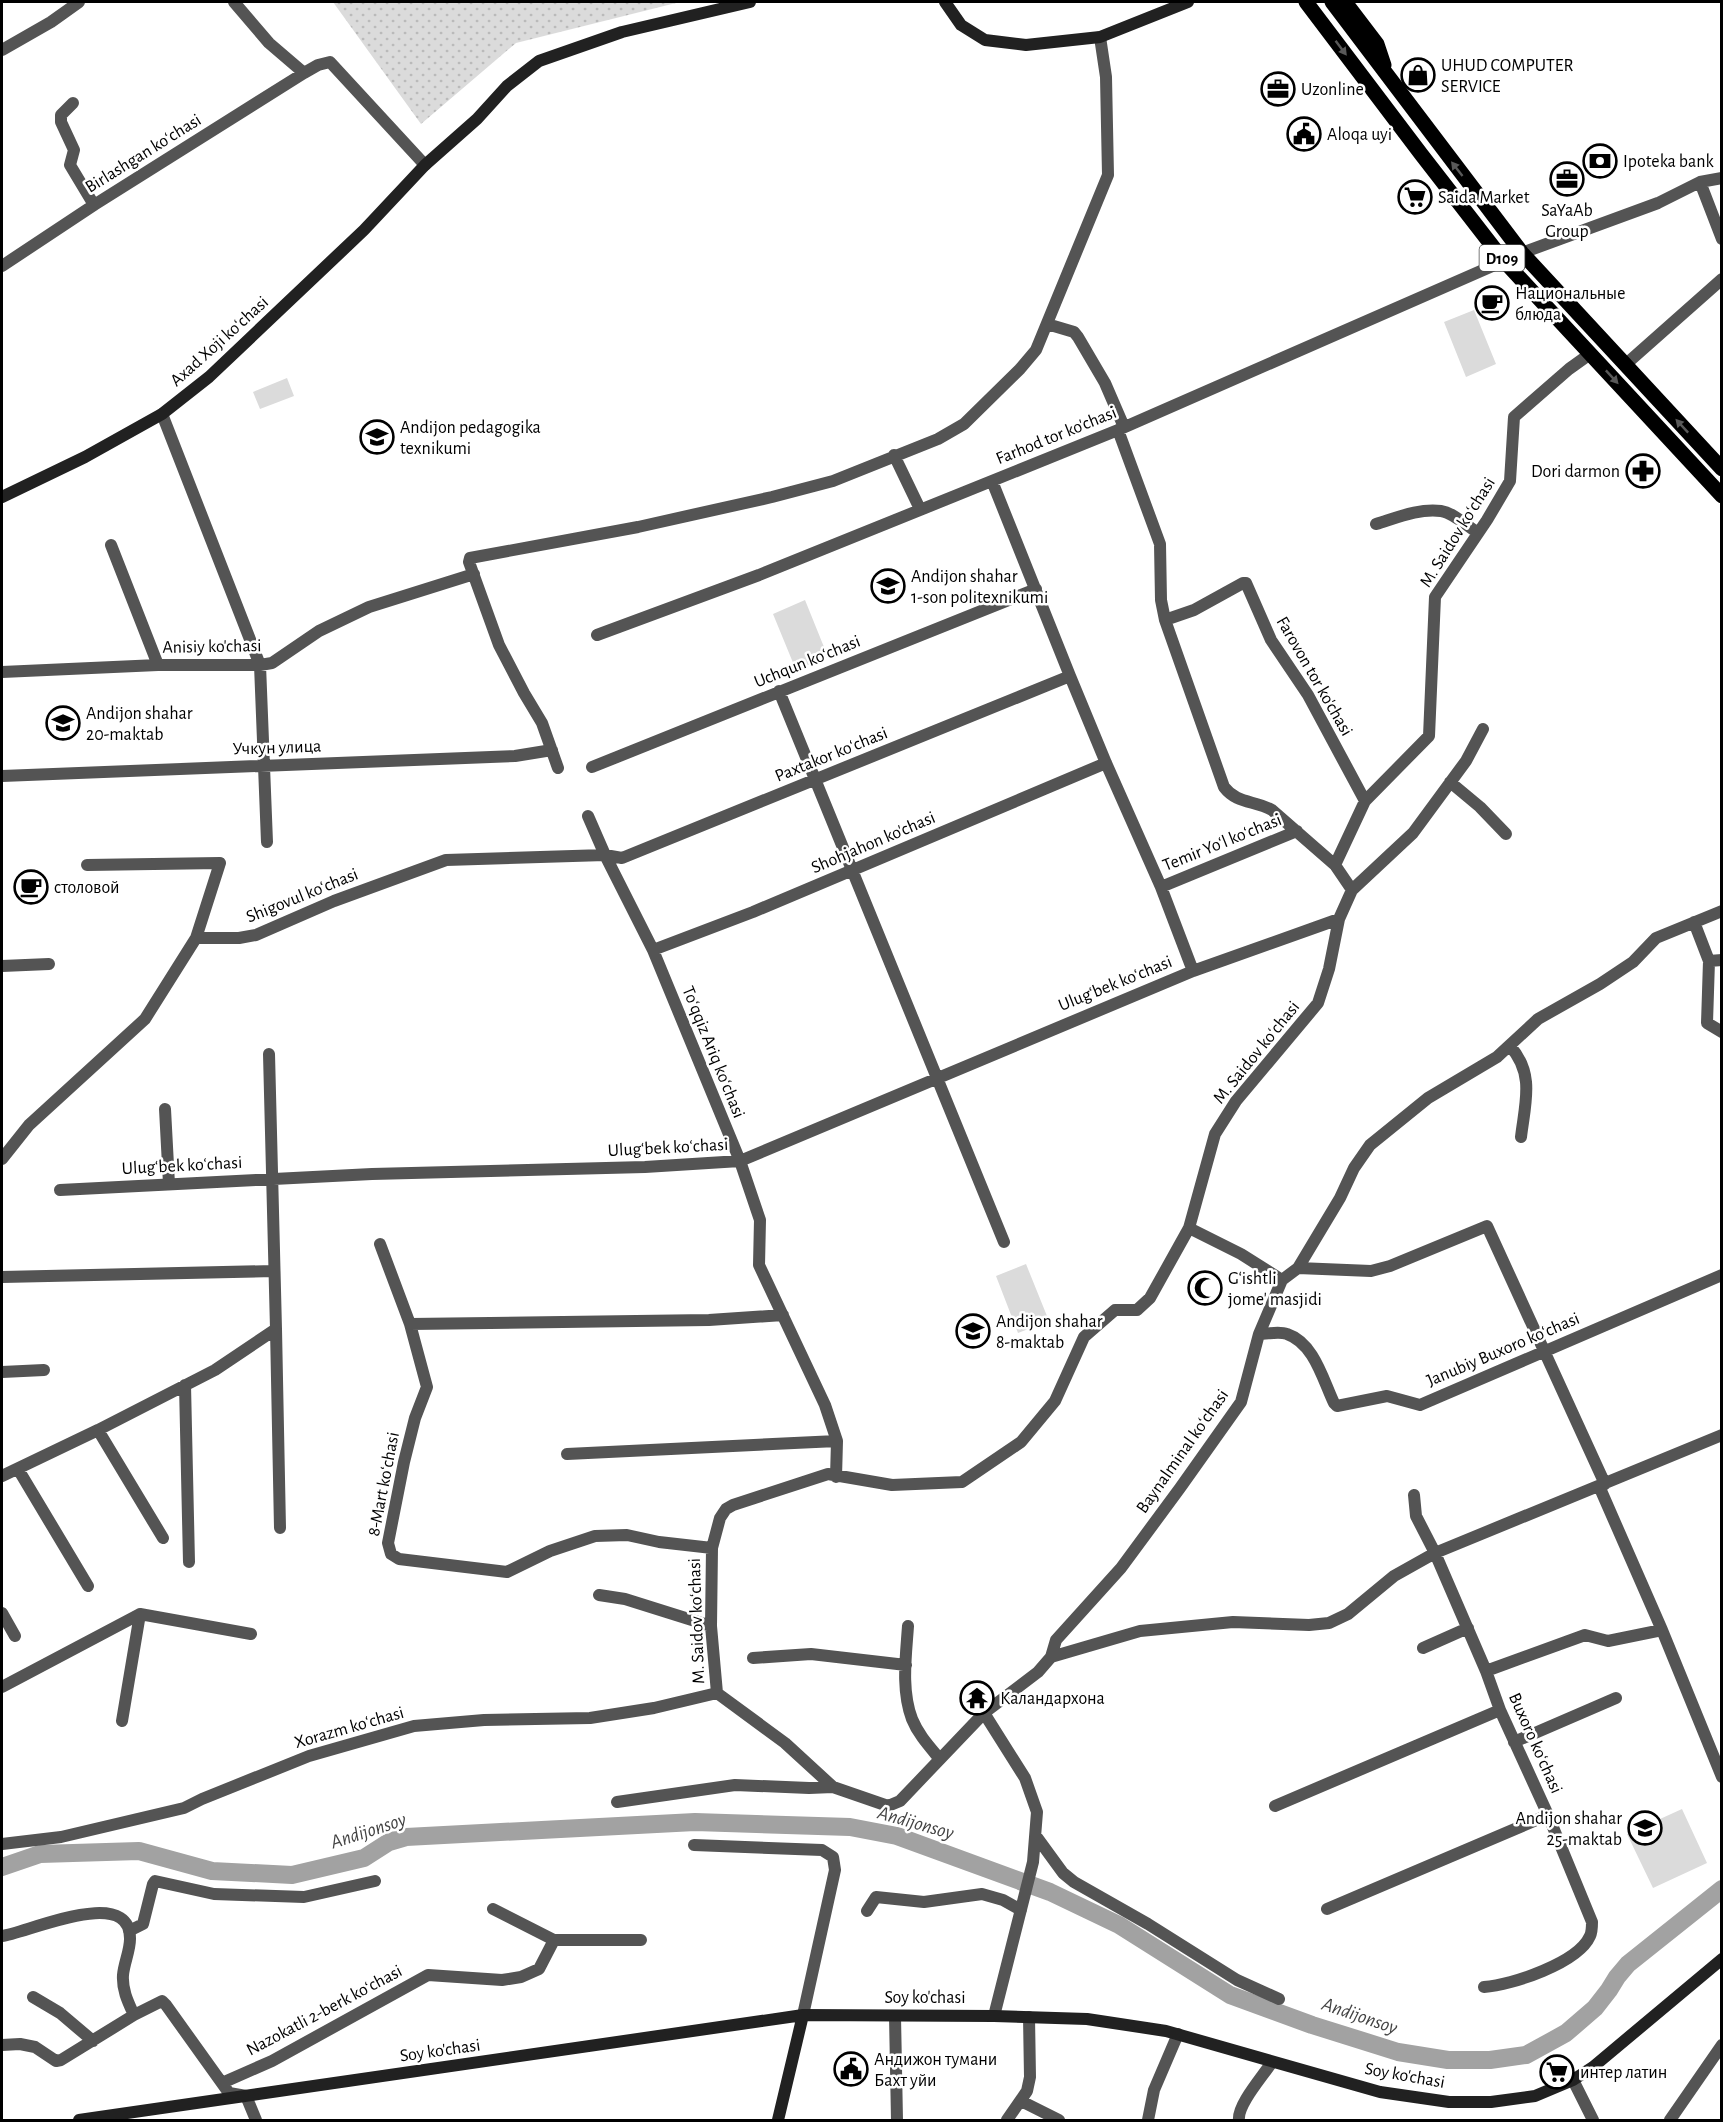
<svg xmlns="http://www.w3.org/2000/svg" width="1723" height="2122" viewBox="0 0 1723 2122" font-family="'Alegreya Sans',sans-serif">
<defs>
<pattern id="park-dots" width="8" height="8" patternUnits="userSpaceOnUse" patternTransform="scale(1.5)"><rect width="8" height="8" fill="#dbdbdb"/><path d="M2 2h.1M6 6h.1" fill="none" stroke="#bababa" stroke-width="1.8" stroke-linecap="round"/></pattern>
</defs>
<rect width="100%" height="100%" fill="#fff"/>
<path fill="#dbdbdb" d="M1474 310 1496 364 1466 377 1444 322Z
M287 378 294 396 260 409 253 392Z
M805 600 828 657 796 670 773 614Z
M1026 1264 1049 1321 1018 1333 996 1276Z
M1682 1809 1707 1863 1653 1888 1627 1834Z"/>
<path fill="url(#park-dots)" d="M333 2H680L516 43 421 124Z"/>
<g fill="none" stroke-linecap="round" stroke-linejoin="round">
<path stroke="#a2a2a2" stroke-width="18" d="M2 1867 40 1854 139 1851 212 1871 292 1875 364 1858 389 1842 406 1837 695 1822 850 1827 897 1836 1050 1892 1119 1925 1230 1995 1312 2025 1398 2052 1448 2060H1490L1526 2055 1566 2033 1595 2008 1609 1990 1617 1977 1628 1964 1722 1889"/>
<path stroke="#545454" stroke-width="12" d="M234 2 269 43 304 73 318 65 330 62 425 165
M2 50 51 22 79 2
M73 103 61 115V122L74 150 70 165 94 205
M1700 182 1722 239
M2 266 94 205 304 73
M1047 324 1074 332 1078 337 1105 383 1124 427
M1625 365 1722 279
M162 414 260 665 267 842
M1118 430 1160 544 1161 600 1165 620 1224 787C1237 804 1254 800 1272 810L1335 865
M894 455 920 509
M992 481 1070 676 1106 763 1161 887 1193 971
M1376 524C1396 518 1419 508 1441 511 1454 513 1467 526 1478 533
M111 545 158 665
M1165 620 1194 610 1243 583H1246L1271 640 1308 695 1365 801
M597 635 759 575 1118 430 1522 253 1658 203 1700 182 1722 178
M2 672 158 665H260L272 663 319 631 369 607 474 574
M779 691 1004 1242
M592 767 1036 589
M558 768 542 723 524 693 499 645 469 562 470 558 638 527 772 497 833 481 938 439 964 424 1020 369 1036 350 1108 175 1106 77 1100 37
M2 776 515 756 552 750
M1450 782 1480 807 1506 834
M588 816 605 855 653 950 740 1161 760 1220 759 1265 825 1405 837 1441 836 1477
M1161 887 1297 831
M1352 890 1413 833 1466 761 1483 729
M1694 922 1709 961 1707 1023 1722 1032
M196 938H239L256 935 334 901 446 860 605 855 622 858 1070 676
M653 950 753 912 1106 763
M1709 961 1722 960
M2 966 49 964
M1510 1046C1535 1074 1525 1103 1521 1137
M165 1109 169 1184
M2 1159 29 1125 145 1019 196 938 220 863 87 865
M60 1190 372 1174 645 1167 740 1161 1193 971 1339 919
M1189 1228 1241 1254 1282 1280
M380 1244 410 1324 427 1387 415 1418 404 1462 388 1543 391 1554 399 1559 507 1572 550 1551 595 1536 627 1535 659 1542 712 1548
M1298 1268 1371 1271 1390 1266 1487 1226 1605 1484
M2 1277 273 1271
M410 1324 709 1320 783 1315
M276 1329 280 1528
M1259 1334C1268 1334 1279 1331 1287 1334 1314 1343 1323 1380 1334 1403L1337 1406 1387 1396 1420 1405 1722 1275
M2 1372 44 1370
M185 1385 189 1562
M98 1430 163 1538
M567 1454 837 1441
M18 1469 88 1586
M2 1476 98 1430 215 1370 276 1329 269 1054
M1599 1486 1662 1630 1722 1777
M1414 1495 1416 1516 1435 1553 1486 1671 1500 1710 1548 1815 1592 1922C1592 1927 1592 1932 1590 1936 1578 1963 1512 1985 1484 1987
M599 1595 625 1599 711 1626
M2 1613 15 1636
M908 1626C906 1656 901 1690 912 1719 918 1734 929 1746 939 1758
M1423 1648 1468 1628
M1051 1657 1140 1631 1233 1622 1309 1625 1329 1623 1348 1614 1394 1576 1435 1553 1722 1435
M753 1658 811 1654 906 1665
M1486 1671 1585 1635 1608 1641 1662 1630
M2 1687 140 1614 251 1634
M717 1693 711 1626 712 1548 720 1518 726 1509 733 1505 828 1474 892 1485 962 1482 1021 1442 1055 1401 1084 1337 1115 1310H1137L1150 1298 1189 1228 1215 1134 1236 1101 1318 1003 1329 969 1339 919 1352 890 1335 865 1365 801 1429 736 1435 597 1487 520 1510 481 1514 417 1569 369 1590 354
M717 1693 785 1743 833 1787 888 1806 900 1801 984 1713 1038 1672 1051 1657 1056 1640 1121 1568 1180 1488 1241 1402 1259 1334 1282 1280 1298 1268 1340 1198 1354 1168 1370 1145 1428 1098 1497 1057 1538 1019 1600 984 1633 962 1656 938 1722 911
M984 1713 1025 1778 1037 1812 1033 1862 994 2016
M122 1721 140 1614
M1514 1742 1616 1698
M617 1802 735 1785 809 1788 833 1787
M1275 1806 1500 1710
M1036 1836 1063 1873 1074 1882 1148 1924 1237 1980 1279 1999
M2 1844 61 1837 184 1808 202 1799 309 1756 414 1726 484 1720 590 1718 654 1708 717 1693
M694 1845 822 1850 833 1857 835 1870 803 2015
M493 1909 554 1940
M1327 1909 1548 1815
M867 1911 876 1897 924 1902 982 1894 1003 1900 1021 1910
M129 1931 143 1924 153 1884 155 1881 214 1894 304 1897 375 1881
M2 1936C27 1933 131 1884 130 1939 130 1951 124 1963 123 1975 122 1990 128 2002 134 2015L162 2001 166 2005 229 2093 246 2096 256 2120
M33 1997 60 2013 93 2041
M895 2016 897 2120
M2 2045 20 2044 35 2047 56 2061 61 2060 134 2015
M1573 2080 1593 2120
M222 2083 272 2061 428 1975 502 1980 521 1977 539 1969 554 1940H641
M1021 2101 1059 2120
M1007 2120 1027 2091 1030 2077 1029 2017
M1148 2120 1154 2090 1178 2034
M1239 2120C1237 2105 1263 2076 1272 2062
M1670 2120 1722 2045"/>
<path stroke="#212121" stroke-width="12" d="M945 2 961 25 985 40 1026 45 1100 37 1188 2
M2 497 85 457 162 414 209 377 364 230 425 165 477 119 507 86 539 61 622 32 750 2
M79 2120 803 2015 994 2016 1087 2019 1166 2031 1380 2092 1449 2102H1491L1535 2096 1573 2080 1593 2067 1722 1959
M778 2120 803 2015"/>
<path stroke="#000" stroke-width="15" d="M1306 2 1421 154 1504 261 1722 496
M1332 2 1522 253 1722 469
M1345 2 1377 44 1384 65"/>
</g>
<defs><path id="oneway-solid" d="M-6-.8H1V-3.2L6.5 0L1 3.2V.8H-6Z" transform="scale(1.5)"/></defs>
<g fill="#595959">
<use href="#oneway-solid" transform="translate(1341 48) rotate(53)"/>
<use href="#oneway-solid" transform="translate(1457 169) rotate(-128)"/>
<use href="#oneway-solid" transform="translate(1612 377) rotate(47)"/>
<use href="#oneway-solid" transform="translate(1682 426) rotate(-133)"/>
</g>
<defs>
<symbol id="shop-ring" viewBox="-11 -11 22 22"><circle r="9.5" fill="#fff" stroke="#000" stroke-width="1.5"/><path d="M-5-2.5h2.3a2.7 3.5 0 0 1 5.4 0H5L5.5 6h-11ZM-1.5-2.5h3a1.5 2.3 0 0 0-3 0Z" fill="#000"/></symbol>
<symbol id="office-ring" viewBox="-11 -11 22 22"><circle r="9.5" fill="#fff" stroke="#000" stroke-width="1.5"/><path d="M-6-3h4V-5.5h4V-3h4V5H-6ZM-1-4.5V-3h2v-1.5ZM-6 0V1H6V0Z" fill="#000"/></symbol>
<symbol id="civic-ring" viewBox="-11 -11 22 22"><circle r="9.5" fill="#fff" stroke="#000" stroke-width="1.5"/><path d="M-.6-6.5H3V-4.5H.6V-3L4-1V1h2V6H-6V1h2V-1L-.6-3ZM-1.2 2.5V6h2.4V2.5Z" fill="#000"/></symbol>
<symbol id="bank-ring" viewBox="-11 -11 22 22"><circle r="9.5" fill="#fff" stroke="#000" stroke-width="1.5"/><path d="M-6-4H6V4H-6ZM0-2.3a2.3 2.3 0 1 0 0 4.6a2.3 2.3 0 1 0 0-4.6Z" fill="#000"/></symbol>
<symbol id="supermarket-ring" viewBox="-11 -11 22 22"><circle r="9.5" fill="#fff" stroke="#000" stroke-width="1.5"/><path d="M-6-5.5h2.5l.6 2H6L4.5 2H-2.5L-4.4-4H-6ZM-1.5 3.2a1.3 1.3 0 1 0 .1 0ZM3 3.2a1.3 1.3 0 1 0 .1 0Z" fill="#000"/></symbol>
<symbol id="cafe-ring" viewBox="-11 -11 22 22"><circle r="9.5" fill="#fff" stroke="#000" stroke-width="1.5"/><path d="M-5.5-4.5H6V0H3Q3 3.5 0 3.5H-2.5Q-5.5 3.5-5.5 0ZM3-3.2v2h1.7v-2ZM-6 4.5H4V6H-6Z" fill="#000"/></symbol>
<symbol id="university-ring" viewBox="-11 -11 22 22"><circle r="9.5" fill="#fff" stroke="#000" stroke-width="1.5"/><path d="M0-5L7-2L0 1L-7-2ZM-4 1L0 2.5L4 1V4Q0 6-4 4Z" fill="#000"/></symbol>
<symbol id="pharmacy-ring" viewBox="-11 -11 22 22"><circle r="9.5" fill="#fff" stroke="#000" stroke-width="1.5"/><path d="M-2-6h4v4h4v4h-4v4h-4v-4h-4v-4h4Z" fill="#000"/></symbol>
<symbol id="school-ring" viewBox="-11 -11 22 22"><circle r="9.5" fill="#fff" stroke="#000" stroke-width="1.5"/><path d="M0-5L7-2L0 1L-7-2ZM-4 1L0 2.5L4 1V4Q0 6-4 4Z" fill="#000"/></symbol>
<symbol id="mosque-ring" viewBox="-11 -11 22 22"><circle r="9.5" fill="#fff" stroke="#000" stroke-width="1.5"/><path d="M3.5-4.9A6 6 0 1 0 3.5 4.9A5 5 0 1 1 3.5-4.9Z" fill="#000"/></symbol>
<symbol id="temple-ring" viewBox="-11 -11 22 22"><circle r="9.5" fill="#fff" stroke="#000" stroke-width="1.5"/><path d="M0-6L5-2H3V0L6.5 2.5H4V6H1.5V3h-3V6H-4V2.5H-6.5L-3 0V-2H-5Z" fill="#000"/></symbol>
</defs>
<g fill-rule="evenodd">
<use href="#shop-ring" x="1399" y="56" width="38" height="38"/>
<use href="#office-ring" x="1259" y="70" width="38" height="38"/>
<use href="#civic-ring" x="1285" y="115" width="38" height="38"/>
<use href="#bank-ring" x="1581" y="142" width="38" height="38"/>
<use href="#office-ring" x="1548" y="160" width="38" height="38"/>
<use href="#supermarket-ring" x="1396" y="178" width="38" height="38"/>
<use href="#cafe-ring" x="1473" y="284" width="38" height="38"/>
<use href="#university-ring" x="358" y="418" width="38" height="38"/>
<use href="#pharmacy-ring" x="1624" y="452" width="38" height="38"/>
<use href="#university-ring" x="869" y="567" width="38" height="38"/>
<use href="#school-ring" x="44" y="704" width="38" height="38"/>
<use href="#cafe-ring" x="12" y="868" width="38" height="38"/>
<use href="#mosque-ring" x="1186" y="1269" width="38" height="38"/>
<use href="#school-ring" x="954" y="1312" width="38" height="38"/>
<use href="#temple-ring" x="958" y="1679" width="38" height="38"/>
<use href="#school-ring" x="1626" y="1809" width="38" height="38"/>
<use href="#civic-ring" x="832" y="2050" width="38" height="38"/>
<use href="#supermarket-ring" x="1538" y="2053" width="38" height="38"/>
</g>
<g text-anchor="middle" stroke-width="5" stroke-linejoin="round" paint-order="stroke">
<rect fill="#fff" stroke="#4c4c4c" stroke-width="1.5" x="1479.5" y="245" width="45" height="26" rx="4.5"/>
<g font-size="16" font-weight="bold" fill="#000">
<text x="1502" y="264">D109</text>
</g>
<g font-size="18" fill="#000" stroke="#fff" text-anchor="start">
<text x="1441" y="71">UHUD COMPUTER<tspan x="1441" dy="21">SERVICE</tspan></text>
<text x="1301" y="95">Uzonline</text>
<text x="1327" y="140">Aloqa uyi</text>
<text x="1623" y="167">Ipoteka bank</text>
<text x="1438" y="203">Saida Market</text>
<text x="1567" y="216" text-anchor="middle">SaYaAb<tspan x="1567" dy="21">Group</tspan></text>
<text x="1515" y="299">Национальные<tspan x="1515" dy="21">блюда</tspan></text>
<text x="400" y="433">Andijon pedagogika<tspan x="400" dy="21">texnikumi</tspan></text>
<text x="1620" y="477" text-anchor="end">Dori darmon</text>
<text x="911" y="582">Andijon shahar<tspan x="911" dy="21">1-son politexnikumi</tspan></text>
<text x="86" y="719">Andijon shahar<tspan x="86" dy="21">20-maktab</tspan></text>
<text x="54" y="893">столовой</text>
<text x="1228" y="1284">Gʻishtli<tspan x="1228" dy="21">jome' masjidi</tspan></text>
<text x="996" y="1327">Andijon shahar<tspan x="996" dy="21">8-maktab</tspan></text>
<text x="1000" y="1704">Каландархона</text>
<text x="1622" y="1824" text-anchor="end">Andijon shahar<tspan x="1622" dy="21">25-maktab</tspan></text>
<text x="874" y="2065">Андижон тумани<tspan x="874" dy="21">Бахт уйи</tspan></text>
<text x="1580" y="2078">интер латин</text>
</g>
<g font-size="18" fill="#000" stroke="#fff">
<text transform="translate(143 153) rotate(-32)" y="6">Birlashgan koʻchasi</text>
<text transform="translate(219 341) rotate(-42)" y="6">Axad Xoji koʻchasi</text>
<text transform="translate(1056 435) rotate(-22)" y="6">Farhod tor ko'chasi</text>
<text transform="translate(1457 532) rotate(-58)" y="6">M. Saidov koʻchasi</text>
<text transform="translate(212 646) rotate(-1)" y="6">Anisiy ko'chasi</text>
<text transform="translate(807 661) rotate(-22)" y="6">Uchqun koʻchasi</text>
<text transform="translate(1315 676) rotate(60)" y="6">Farovon tor ko'chasi</text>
<text transform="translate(277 747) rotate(-2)" y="6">Учкун улица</text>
<text transform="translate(831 754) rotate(-22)" y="6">Paxtakor koʻchasi</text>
<text transform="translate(873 842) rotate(-23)" y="6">Shohjahon ko'chasi</text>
<text transform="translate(1222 842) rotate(-22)" y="6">Temir Yoʻl koʻchasi</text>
<text transform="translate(302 895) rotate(-22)" y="6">Shigovul koʻchasi</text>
<text transform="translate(1115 983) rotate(-22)" y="6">Ulugʻbek koʻchasi</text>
<text transform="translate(714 1052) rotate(68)" y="6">Toʻqqiz Ariq koʻchasi</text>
<text transform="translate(1256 1052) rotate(-51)" y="6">M. Saidov koʻchasi</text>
<text transform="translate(668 1147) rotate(-3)" y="6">Ulugʻbek koʻchasi</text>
<text transform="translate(182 1165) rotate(-3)" y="6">Ulugʻbek koʻchasi</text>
<text transform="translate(1503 1349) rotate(-23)" y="6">Janubiy Buxoro koʻchasi</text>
<text transform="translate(1182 1451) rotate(-55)" y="6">Baynalminal koʻchasi</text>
<text transform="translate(383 1484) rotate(-79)" y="6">8-Mart koʻchasi</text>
<text transform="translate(696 1621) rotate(-92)" y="6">M. Saidov koʻchasi</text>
<text transform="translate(349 1727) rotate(-16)" y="6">Xorazm koʻchasi</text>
<text transform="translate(1536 1743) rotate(66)" y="6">Buxoro koʻchasi</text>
<text x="925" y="2003">Soy ko'chasi</text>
<text transform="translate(324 2010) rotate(-28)" y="6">Nazokatli 2-berk koʻchasi</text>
<text transform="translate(440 2050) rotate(-8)" y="6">Soy ko'chasi</text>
<text transform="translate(1405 2075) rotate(10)" y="6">Soy ko'chasi</text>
</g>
<g font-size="20" font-style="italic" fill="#434343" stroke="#fff">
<text transform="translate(916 1822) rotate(16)" y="7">Andijonsoy</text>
<text transform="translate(368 1830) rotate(-18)" y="7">Andijonsoy</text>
<text transform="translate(1360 2015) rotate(19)" y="7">Andijonsoy</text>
</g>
</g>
<rect width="1723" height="2122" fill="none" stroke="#000000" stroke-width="6"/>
</svg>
